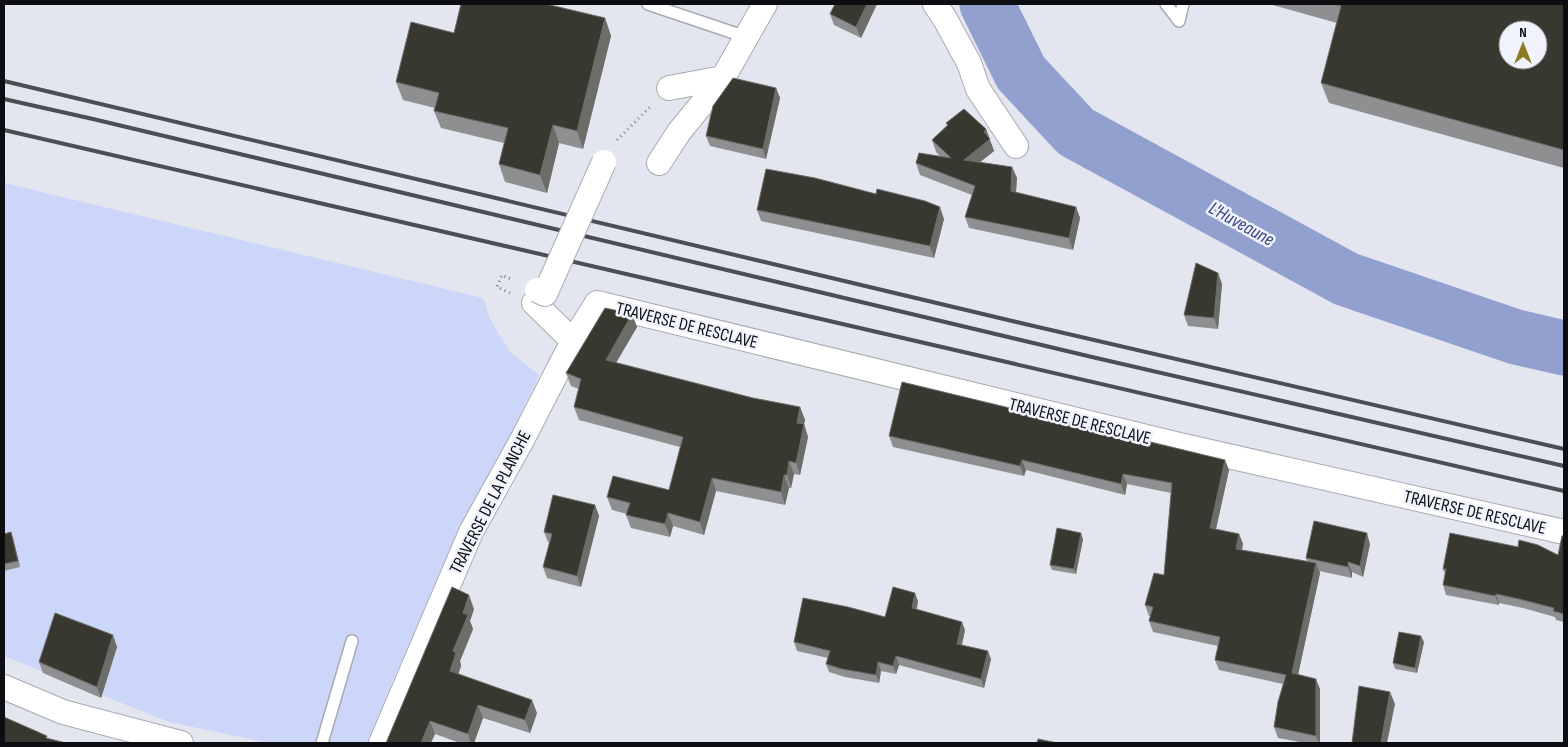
<svg xmlns="http://www.w3.org/2000/svg" width="1568" height="747" viewBox="0 0 1568 747" font-family="'Sofia Sans Condensed',sans-serif">
<rect width="100%" height="100%" fill="#e3e6ef"/>
<path fill="#ccd6f8" d="M4 183 483 298 490 319 510 352 539 375 391 684 370 743H269L169 722 4 656Z"/>
<g fill="none" stroke-linecap="round" stroke-linejoin="round">
<path stroke="#92a0d0" stroke-width="55" d="M987 4 1021 73 1076 132 1346 279 1516 337 1564 348"/>
<defs>
<path id="lane" d="M648 4 746 37
M1166 4 1179 21
M1179 21 1183 4
M322 743 352 641"/>
<path id="street" d="M935 4 945 19 969 63 978 89 1016 146
M669 88 723 78
M659 163 679 132 723 78 765 4
M534 303 573 341
M4 687 63 712 181 743
M381 743 471 532 522 440 573 341 597 303 1175 444 1564 532"/>
</defs>
<use href="#lane" stroke="#a8aab3" stroke-width="14"/>
<use href="#street" stroke="#a8aab3" stroke-width="26"/>
<path stroke="#7e8086" stroke-width="3" stroke-dasharray="1 4" stroke-linecap="butt" d="M617 140 650 107
M510 293 497 287 502 275 513 280"/>
<use href="#lane" stroke="#fff" stroke-width="11"/>
<use href="#street" stroke="#fff" stroke-width="24"/>
<path stroke="#4c4e53" stroke-width="4" d="M4 81 1025 324 1564 449
M4 99 93 119 1092 357 1564 466
M4 130 1564 491"/>
<defs>
<path id="street-bridge" d="M537 290 545 294 604 162"/>
</defs>
<use href="#street-bridge" stroke="#a8aab3" stroke-width="26" stroke-linecap="butt"/>
<use href="#street-bridge" stroke="#fff" stroke-width="24"/>
</g>
<path fill="#8e8f90" d="M877 4 861 38 834 25 830 14Z
M1269 4H1564V168L1329 103 1321 83 1337 23Z
M605 18 611 36 583 149 559 143 547 193 505 182 499 164 504 143 441 128 434 111 435 108 403 100 396 82 454 33Z
M776 88 780 98 766 159 710 146 706 136Z
M946 123 986 129 994 151 980 162 1012 167 1017 178 1016 193 1076 207 1080 218 1073 250 969 228 965 217 972 195 920 175 916 163 941 157 936 152 932 140 947 125Z
M757 210 944 219 934 258 761 221Z
M1218 273 1222 284 1218 329 1188 326 1184 315Z
M632 314 637 327 616 363 753 398 800 407 805 420 804 424 808 437 800 475 794 474 791 488H789L785 505 716 491 704 535 673 526 670 537 631 528 626 515 627 514 612 510 607 497 669 490 680 447 579 420 574 407 579 389 571 386 566 373Z
M889 436 1225 460 1229 470 1216 529 1239 534 1243 544 1242 550 1307 561 1306 558 1370 544 1363 577 1352 572V578L1319 571 1320 573 1298 675 1320 689V743H1305L1278 738 1274 727 1283 684 1219 670 1215 660 1218 646 1153 632 1149 621 1150 616H1149L1145 605 1164 575 1171 493 1127 484 1125 495 1026 470 1024 476 893 447Z
M595 505 599 516 581 587 547 578 543 567 549 543 548 542 544 532Z
M4 534 13 538 20 567 4 571Z
M1564 535V622L1556 620 1555 617 1523 608 1499 603V605L1446 595 1443 585 1445 574 1443 569 1518 547 1558 555Z
M1083 539 1076 574 1052 570 1050 565Z
M918 601 917 609 965 630 962 645 991 659 984 688 899 665 896 674 881 671 879 683 845 677 829 672 826 664 828 658 797 651 794 642 885 617Z
M474 609 470 621 473 629 460 661 461 666 458 674 537 713 530 733 483 718 474 743H460L435 734 386 743Z
M1424 642 1417 673 1395 669 1393 663Z
M117 647 101 698 43 673 39 662Z"/>
<path fill="#6c6c69" d="M867 4H877L861 38 856 27Z
M605 18 611 36 583 149 577 131Z
M776 88 780 98 766 159 763 149Z
M553 125 559 143 547 193 540 175Z
M986 129 994 151 969 171 964 160Z
M1012 167 1017 178 1015 203 1011 191Z
M940 207 944 219 934 258 930 246Z
M1076 207 1080 218 1073 250 1069 238Z
M1218 273 1222 284 1218 329 1214 318Z
M632 314 637 327 610 373 606 360Z
M800 407 805 420 804 424 808 437 800 475 796 463 797 423Z
M1022 460 1026 470 1024 476 1020 466Z
M1225 460 1229 470 1214 538 1210 528Z
M789 461 794 474 791 488 787 475Z
M1123 474 1127 484 1125 495 1121 484Z
M784 475 789 488 785 505 781 492Z
M712 478 716 491 704 535 700 522Z
M595 505 599 516 581 587 577 576Z
M668 513 673 526 670 537 665 524Z
M11 532 13 538 20 567 18 561Z
M1081 533 1083 539 1076 574 1074 569Z
M1367 533 1370 544 1363 577 1360 566Z
M1239 534 1243 544 1240 559 1236 549Z
M1348 562 1352 572V578L1348 567Z
M1316 563 1320 573 1296 684 1292 673Z
M915 593 918 601 915 616 912 608Z
M1496 594 1499 603V605L1495 596Z
M469 595 474 609 470 621 473 629 460 661 461 666 455 685 450 671 453 651 463 613Z
M962 622 965 630 960 652 957 644Z
M113 635 117 647 101 698 97 687Z
M1421 636 1424 642 1417 673 1415 668Z
M988 651 991 659 984 688 981 679Z
M896 656 899 665 896 674 893 666Z
M878 662 881 671 879 683 876 675Z
M1316 679 1320 689V743H1319L1316 736Z
M1390 692 1395 704 1387 743H1381Z
M532 700 537 713 530 733 525 720Z
M478 705 483 718 474 743H471L468 734Z
M430 721 435 734 431 743H421Z"/>
<path fill="#393830" stroke="#6c6c69" fill-rule="evenodd" d="M461 4H546L605 18 577 131 553 125 540 175 499 164 508 128 434 111 439 93 396 82 411 22 454 33Z
M835 4H867L856 27 830 14Z
M1334 4H1564V150L1321 83 1341 6ZM1508 30H1538V60H1508Z
M733 78 776 88 763 149 706 136 713 106Z
M964 109 986 129 984 132 990 139 964 160 1012 167 1011 191 1076 207 1069 238 965 217 975 186 916 163 919 153 951 158 932 140 948 125 946 123Z
M766 169 815 178 876 194 877 189 925 201 940 207 930 246 757 210Z
M1196 263 1218 273 1214 318 1184 315Z
M605 308 632 314 606 360 753 398 800 407 797 423 804 424 796 463 789 461 787 475H784L781 492 712 478 700 522 668 513 665 524 626 515 630 503 607 497 613 476 669 490 683 437 574 407 581 379 566 373Z
M902 382 1225 460 1210 528 1239 534 1236 549 1316 563 1292 673 1316 679V736L1274 727 1278 702 1286 675 1215 660 1220 637 1149 621 1153 607 1145 605 1154 573 1164 575 1172 483 1123 474 1121 484 1022 460 1020 466 889 436Z
M553 495 595 505 577 576 543 567 552 534 544 532Z
M1314 521 1367 533 1360 566 1348 562V567L1306 558Z
M1057 528 1081 533 1074 569 1050 565Z
M11 532 18 561 4 564V534Z
M1450 533 1518 547 1519 540 1538 545 1558 555 1562 536 1564 535V614L1553 611 1554 608 1519 599 1496 594 1495 596 1443 585 1446 569H1443Z
M452 587 469 595 463 613 468 615 453 651 456 653 450 671 532 700 525 720 478 705 468 734 430 721 421 743H386Z
M893 587 915 593 912 608 962 622 957 644 988 651 981 679 896 656 893 666 878 662 876 675 842 669 826 664 830 651 794 642 803 598 848 607 885 617Z
M55 613 113 635 97 687 39 662Z
M1399 632 1421 636 1415 668 1393 663Z
M1359 686 1390 692 1381 743H1352Z
M4 717 47 736 46 738 66 743H4Z
M1038 739 1058 743H1037Z"/>
<g text-anchor="middle" stroke-width="5" stroke-linejoin="round" paint-order="stroke">
<g font-size="18" fill="#0d0e11" stroke="#f0f3fc">
<text transform="translate(687 325) rotate(14)" y="6">TRAVERSE DE RESCLAVE</text>
<text transform="translate(1080 421) rotate(14)" y="6">TRAVERSE DE RESCLAVE</text>
<text transform="translate(490 502) rotate(-63)" y="6">TRAVERSE DE LA PLANCHE</text>
<text transform="translate(1475 512) rotate(13)" y="6">TRAVERSE DE RESCLAVE</text>
</g>
<g font-size="19" font-style="italic" fill="#36427e" stroke="#f0f3fc">
<text transform="translate(1242 223) rotate(29)" y="7">L'Huveaune</text>
</g>
</g>
<rect width="1568" height="747" fill="none" stroke="#0d0e11" stroke-width="10"/>
<g transform="translate(1523 45)"><circle r="24" fill="#f0f3fc" stroke="#95979e"/>
<path d="M0-4L9 19L0 12L-9 19Z" fill="#8d7c23"/>
<text y="-8" font-size="14" font-weight="bold" text-anchor="middle" fill="#0d0e11">N</text>
</g>
</svg>
